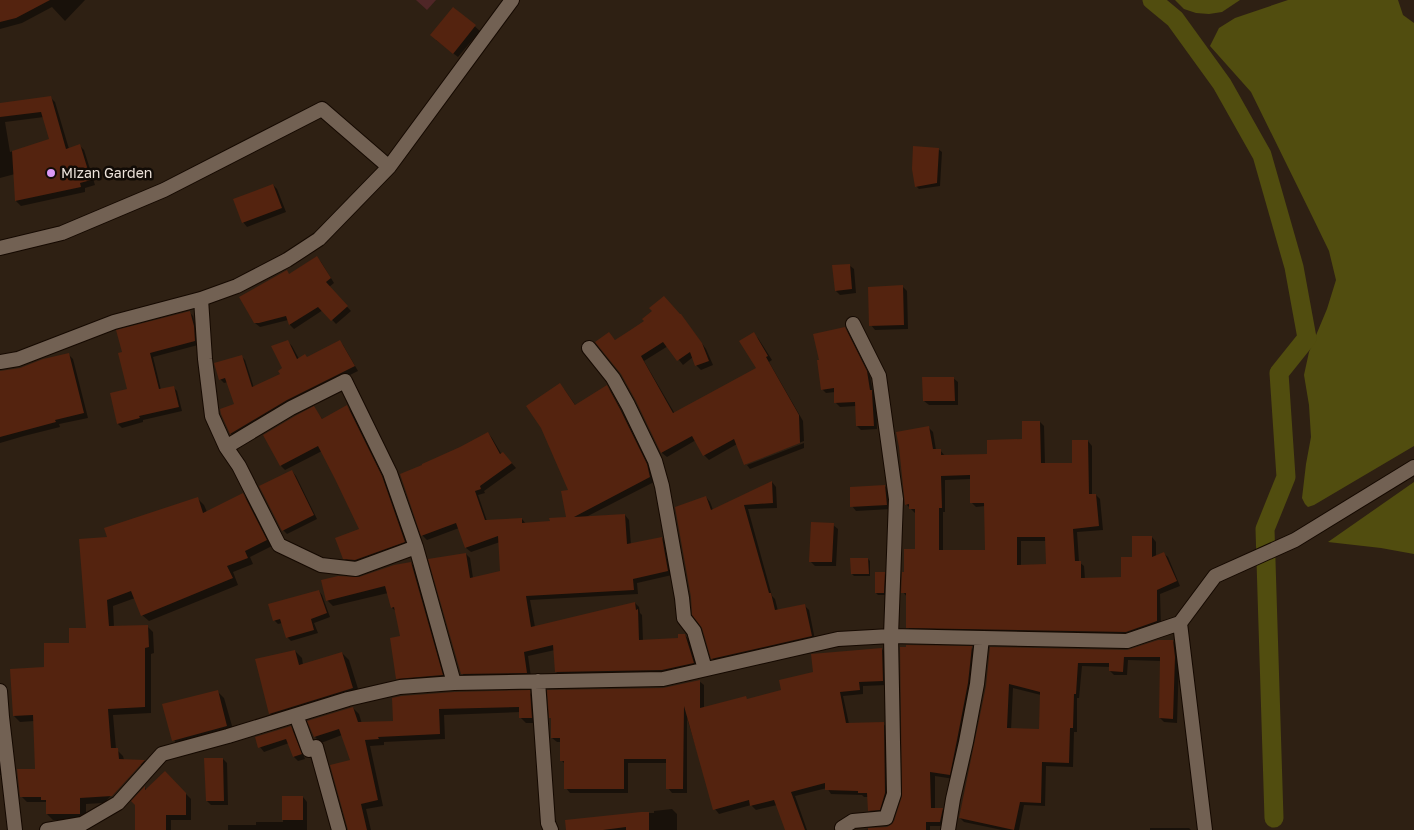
<svg xmlns="http://www.w3.org/2000/svg" width="1414" height="830" viewBox="0 0 1414 830" font-family="'Golos Text',sans-serif">
<rect width="100%" height="100%" fill="#2e2013"/>
<path fill="#4f2627" d="M416 0H436L427 10Z"/>
<path fill="#514d0f" d="M1175 0H1240L1222 12 1209 14 1196 13 1184 9Z
M1288 0H1398L1403 15 1414 23V446L1314 505 1308 507 1305 504 1302 498 1306 464 1311 437 1309 405 1304 375 1309 352 1327 309 1336 280 1329 251 1314 220 1251 92 1210 46 1219 28 1235 18Z
M1414 482V554L1381 548 1328 542Z"/>
<path fill="#0007" fill-rule="evenodd" d="M0 0H85L65 21 52 7 22 23 0 29Z
M454 8 480 31 458 57 436 40Z
M50 97 55 102 69 149 80 146 84 150 95 185 85 188V192L21 206 16 201 15 174 0 178V104ZM44 117 50 140 10 152 5 122Z
M938 149 942 152 940 186 919 189 916 186Z
M273 185 277 189 286 212 247 227 243 222Z
M316 257 321 262 334 283 329 287 351 311 336 324 323 310 294 329 290 325 288 320 260 327 255 323 289 275Z
M849 265 854 269 856 293 840 295 836 291Z
M903 287 907 291 908 329 875 330 871 325Z
M189 312 193 316 197 331 198 345 153 357 161 390 173 387 177 391 182 411 143 420V422L122 428 118 424 129 390 123 353Z
M681 315 706 349 713 365 701 370 696 365 693 357 683 365 668 346 644 361 675 414 757 369 753 334 758 338 772 360 769 362 803 421 804 441 746 463V465L737 444 709 460 704 455 696 440 667 457 662 453 637 401 609 334 616 341Z
M845 328 849 333 870 376 873 392 876 395 877 429 861 430 857 426 856 406 840 407 836 403 835 392 826 393 822 389Z
M339 341 343 345 358 371 291 404 235 438 231 434 222 413 236 405 228 382 224 383 220 379 241 356 245 360 254 388 282 375 288 342 292 346 299 359H308Z
M68 354 73 359 88 418 59 424 60 427 24 436 0 443V411L21 368Z
M953 378 958 382V405H929L924 401Z
M607 387 611 391 624 415 651 470 654 482 586 517 625 515 629 520 631 545 662 538 666 542 672 575 637 583 638 594 530 600 535 627 635 603 639 607 640 613 642 615 643 641 679 639 685 635 689 640 698 667 667 674 561 676 556 672 555 650 528 656 531 677 466 678 462 673 466 554 470 558 473 578 501 572 500 542 471 552 466 548 459 528 427 540 422 535 461 448 488 433 492 438 502 455 507 458 516 468 484 491 485 493 478 495 487 521 522 519 526 524 551 522 568 518 570 491 564 389 576 406Z
M347 407 352 412 386 483 409 547 360 564 349 563 344 558 361 530 322 451 285 470 281 466 314 408 323 420Z
M1040 422 1044 426 1045 464H1073L1088 441 1092 446V495H1096L1100 499 1103 530 1077 532 1079 562 1084 566 1085 579H1123L1134 558 1152 537 1156 542V556L1163 553 1168 557 1180 586 1160 594 1161 626 1131 636 912 631 907 627V597L903 592 905 573 916 550 915 513 906 504 929 428 933 432 936 450H940L945 456 988 455 1024 440ZM971 479V502L976 507 985 506 986 551 943 552V512H945V480ZM1021 541H1046L1048 565 1021 566Z
M804 443V448L750 469 747 465Z
M292 471 296 476 317 519 287 534 283 530Z
M772 482 776 487 777 508 748 509 772 596 775 599 778 611 804 605 809 610 815 640 717 663 712 658 706 497 710 502 713 510Z
M885 486 889 491 891 509 856 511 852 506Z
M243 495 249 501 272 546 250 557 253 564 233 572 238 585 149 621 142 615 135 598 113 606 114 627 147 626 153 632 154 653 151 654V713L113 715 116 749 123 756 124 760H144L150 766 119 802 86 804V820H53L47 814V802H27L21 796 36 770 34 721 20 722 14 716 46 668 70 644 87 629 109 538 198 499 204 505 207 512ZM138 765H142L109 802 107 800Z
M833 525 838 529 836 566H815L810 561Z
M868 559 870 561V576H854L852 574Z
M411 563 417 569 448 681 404 684 398 678 401 637 397 612 392 608 388 593 333 606 327 600 359 579Z
M884 573 886 575 885 595H878L876 593Z
M319 591 322 595 330 617 314 623 318 633 291 641 287 637 282 623 278 624 274 620Z
M1173 641 1177 646 1179 662 1177 723 1164 722 1160 718 1161 661 1128 660 1127 675H1114L1110 671V667L1082 666 1079 698H1077V732H1074L1073 767 1046 766 1045 806 1024 805 1019 830H1002L964 822 960 818 987 686 991 648 1127 651ZM1013 688 1041 695 1040 730H1011Z
M972 648 976 652 954 779 935 776V809H942L947 814 945 826H930V830H864L887 828 892 826Z
M882 649 886 654 887 685 863 686V694L843 696 849 724H883L888 728 889 798 884 814 873 815 869 810 868 797H864L862 795 831 794 827 788 795 796 807 830H786L777 805 756 810 751 805 719 814 715 809 687 718V793H672L668 788V763H628V793H570L566 788V765L561 760V742H557L552 738 664 689 699 681 704 685V708L745 697 748 700 783 691 814 673Z
M295 651 302 658 303 665 342 653 349 660 360 695 277 721 270 714Z
M217 691 224 698 234 733 180 747 174 740Z
M529 692 535 698 537 723H526L520 717V712L444 715 445 739 384 742V745L370 746 383 806 366 809 371 830H349L352 761 342 735 321 743 315 737 353 708 359 714 362 724 394 722 393 699Z
M290 727 295 732 305 759 298 761 294 757 289 743 264 752 260 747Z
M0 752 4 775H0Z
M223 759 227 763 228 805H211L207 801Z
M165 773 191 799V820H171V830H136V805L133 801 145 788 147 790Z
M284 797H303L307 802V830H228V825H256V822H283Z
M672 809 677 814V830H573L641 813H654V811Z
M1150 828H1189L1191 830H1150Z"/>
<g fill="none" stroke-linecap="round" stroke-linejoin="round">
<path stroke="#514d0f" stroke-width="19" d="M1152 0 1175 19 1222 84 1262 155 1294 267 1307 338 1279 373 1286 477 1265 529 1274 818"/>
</g>
<path fill="#54230f" fill-rule="evenodd" d="M0 0H50L16 18 0 22Z
M453 7 476 25 453 54 430 35Z
M51 96 66 149 80 144 91 180 80 183 81 187 15 201 12 151 49 139 41 112 0 117V103Z
M913 146 939 148 937 183 915 187 912 169Z
M273 184 282 208 242 223 233 199Z
M317 256 331 278 326 282 348 306 331 321 318 307 289 325 286 316 259 323H254L239 297 287 270 289 274Z
M850 264 852 289 835 291 832 265Z
M903 285 904 325 869 326 868 287Z
M664 296 680 314H681L702 343 709 361 695 366 690 352 677 361 663 342 641 356 673 413 756 368 739 341 754 332 768 356 766 357 799 415 800 443 744 465 734 439 703 456 692 436 661 453 636 401 621 374 595 342 609 332 615 340 629 331 644 321 642 319 652 311 649 308Z
M190 311 194 326 195 341 150 353 159 389 174 386 179 407 139 416 140 418 117 424 110 393 127 389 118 353 122 352 116 330Z
M845 327 867 371 870 390H872V392L874 426H856L855 402 834 403V388L821 390 817 360H819L813 334Z
M288 340 297 359 305 354 307 357 340 340 355 366 287 400 230 434 221 414 220 409 234 404 225 378 219 380 214 363 242 355 252 387 280 374 278 371 282 368 271 346Z
M69 353 84 413 55 420 56 422 0 437V371L20 368 43 359Z
M922 377H954L955 401H923Z
M560 383 575 405 607 385 620 409 647 464 650 477 574 517 625 514 627 544 662 537 668 571 633 579 634 590 526 596 531 627 635 602 636 610 638 609 639 640 678 638V634H685L694 663 662 670 555 672 553 645 524 652 527 673 461 674 428 559 466 553 470 578 500 571 498 536 465 548 456 523 421 536 400 474 422 465V464L460 447 488 432 500 454 503 452 512 463 480 486 481 489 475 491 485 520 522 518V523L550 521 549 518 566 517 561 491 568 490 541 428 526 406Z
M347 405 382 476 405 542 355 560 343 559 335 538 359 529 335 479 318 446 280 466 263 435 295 416 314 406 322 419Z
M1022 421H1040L1041 463H1072V440H1088L1089 494H1096L1099 526 1073 529 1075 561H1081V578L1121 577V557H1132V536H1152V557L1164 552 1177 581 1157 590V621L1126 632 906 628V593H901L902 572H904V549H915V509H909V504L905 505 899 447 896 432 929 426 933 449H941V455L987 454V440L1022 439ZM970 475V503H984L985 550H939V508H942L941 476ZM1017 537H1045L1046 564 1017 565Z
M292 470 314 515 282 531 259 486Z
M772 481 773 503 744 505 769 593H771L775 610 805 604 812 636 711 659 702 628 692 615 691 597 675 507 706 496 711 510Z
M885 485 887 505 850 507V487Z
M243 493 267 540 245 551 248 558 227 566 233 578 141 616 131 591 107 600 109 626 148 625 149 647 145 648V707L108 709 111 748H118L119 759 145 760 112 796 80 798V814H46V800H41V797H20L17 769H35L33 715 13 716 10 669 44 667V643H69V628H86L79 539 107 537 104 528 198 497 203 513Z
M811 522 834 523 832 562H809Z
M850 558H868L869 574H851Z
M411 562 443 675 396 679 390 638 400 636 394 607 391 608 385 586 326 601 321 580 338 576 359 577 394 565Z
M875 572H885L884 593H875Z
M319 590 327 613 311 619 314 630 286 638 280 619 273 621 268 604Z
M1158 640H1173L1175 657 1173 719 1159 718 1160 657H1124L1123 672 1109 671V663H1078L1076 694H1074L1073 728H1070L1069 763 1042 762 1041 803 1020 802 1014 830 959 818 986 686 990 647 1127 650ZM1009 684 1040 692 1039 729 1007 728Z
M906 645 972 646 968 683 957 740 950 775 930 772 931 808H943L940 822H926V830H868V828L887 827 892 824 894 821 902 796 900 647H906Z
M882 648 883 681 859 682 860 690 840 692 846 723 884 722 885 793 880 810 868 811 867 793H858V791L825 790V783L791 792 805 830H785L774 800 750 806 749 800 713 810 684 706 683 789H666V759H624V789H564V761H560V738H551V718H549L547 690 663 688 700 680V708L746 696 747 699 781 690 779 680 813 672 811 654Z
M295 650 299 665 342 652 353 688 269 714 255 659Z
M218 690 227 726 172 741 162 704Z
M530 690 532 718H519V707L439 709 440 734 378 737 379 739 365 740 378 800 361 804 367 830H348L330 765 350 760 339 729 314 737 307 721 353 707 358 722 393 721 392 698 401 696 454 692Z
M291 726 302 754 293 757 286 739 258 748 255 737Z
M204 758H223L224 801H206Z
M165 771 186 793V815H166V830H135V805L131 801 145 786V790Z
M282 796H303V820H282Z
M641 812H649V830H626V827L603 830H566L565 820Z"/>
<g fill="none" stroke-linecap="round" stroke-linejoin="round">
<defs>
<path id="minor" d="M0 248 62 233 164 190 322 109 389 167
M201 299 205 359 212 416 226 447 239 466 279 545 321 565 356 569 416 547 454 683
M589 348 613 378 628 405 655 461 662 486 682 598 684 618 694 631 705 669
M0 362 18 359 114 322 201 299 237 286 287 260 319 239 389 167 512 0
M226 447 291 408 345 381 390 473 416 547
M1180 623 1205 830
M538 681 548 823 551 830
M0 691 2 717 15 830
M296 715 309 750 316 747 339 830
M47 830 82 824 118 803 162 754 228 736 348 699 400 687 454 683 663 679 838 639 891 636 1127 641 1180 623 1215 576 1295 540 1414 467
M843 830 842 828 853 821 886 818 894 794 891 636 896 499 879 376 853 324
M948 830 953 799 966 742 977 684 982 638"/>
</defs>
<use href="#minor" stroke="#150901" stroke-width="16"/>
<use href="#minor" stroke="#726153" stroke-width="14"/>
</g>
<circle fill="#db99f5" stroke="#110b06" stroke-width="2" cx="51" cy="173" r="5"/>
<g text-anchor="middle" stroke-width="5" stroke-linejoin="round" paint-order="stroke">
<g font-size="14" fill="#ece2da" stroke="#110b06" text-anchor="start">
<text x="61" y="178">Mizan Garden</text>
</g>
</g>
</svg>
